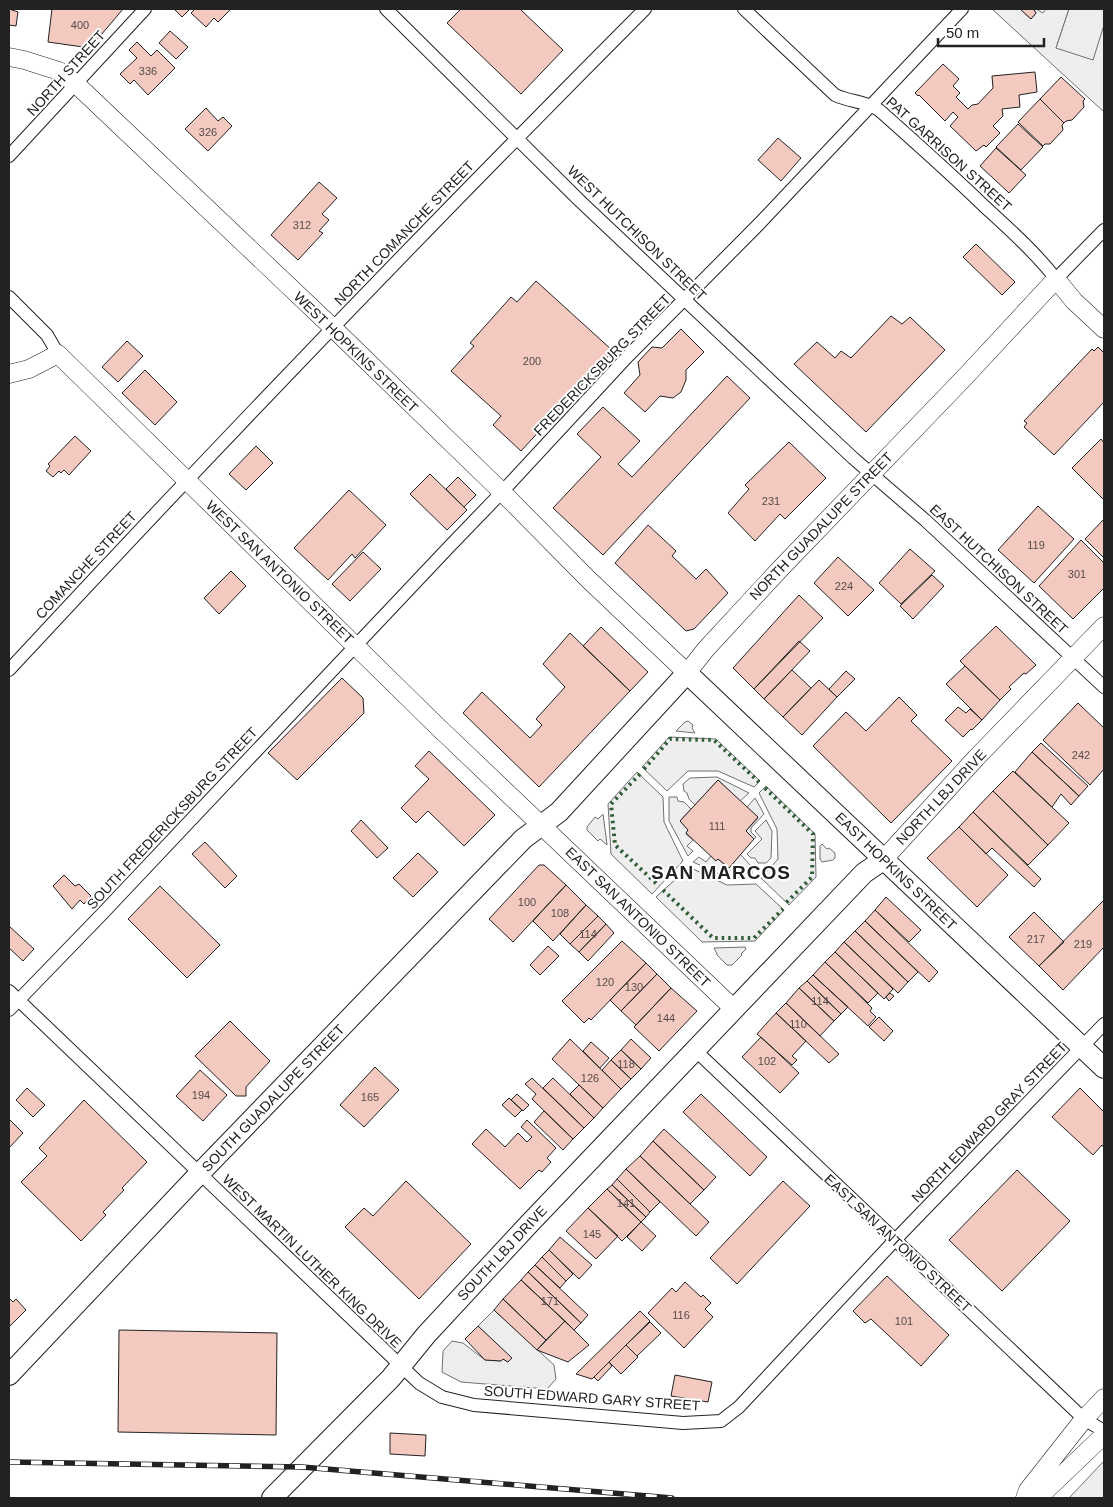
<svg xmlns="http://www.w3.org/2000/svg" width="1113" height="1507" viewBox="0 0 1113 1507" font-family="Arial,sans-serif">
<rect width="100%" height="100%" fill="#fff"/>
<path fill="#eee" stroke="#6f6f6f" d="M992 9H1020L1031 19 1036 13 1034 10 1036 9 1043 13 1046 9H1069L1056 48 1104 24V112Z
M688 721 693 725 692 728 695 733 676 731 685 722Z
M669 737 716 739 760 781 754 787 718 771H688L667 791 642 767Z
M637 772 663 797 664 822 683 861 652 894 611 854 608 804Z
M717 777 749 793 740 801 718 780 695 805 689 799 687 793 684 791 683 784 690 778Z
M766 786 815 834 816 877 789 905 761 878 778 859 777 829 759 793Z
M669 797H677L678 801 684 802 691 809 680 821 688 830 686 834 693 840 687 846 693 851 688 856 669 821Z
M755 798 764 814 751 828V832L756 837 754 839 746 831 758 818 747 807Z
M603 814 607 844V845L600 839 598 841 587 830V827L595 817 598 819Z
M766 820 772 831 771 858 766 863H758L755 858H751L747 854 762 839 755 831Z
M822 844 827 849 829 848 835 853V858L833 860 822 862 820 859V846Z
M740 854 752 867V877L728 878 693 862 699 857 706 862 711 856 716 861 718 859 729 868Z
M689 867 727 885 756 884 784 910 755 941 702 942 656 897Z
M745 947 746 949 741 954 742 955 732 965H727L717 955V954L714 948Z
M1104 1461V1498H1069Z"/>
<path fill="#ededed" stroke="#6f6f6f" d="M1069 9H1104V25L1093 60 1056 48Z
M494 1310 554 1365 556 1379 547 1389 461 1382 442 1372 443 1351 452 1341 463 1343 485 1360 501 1361 503 1359 508 1362 511 1358 478 1326Z"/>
<path fill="#f3c9c0" stroke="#222" d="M9 9 18 12 16 26 9 25Z
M52 9H123L90 48 48 42Z
M174 9H190L182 17Z
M195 9H231L218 22 214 18 206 27 191 13Z
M461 9H520L563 50 521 94 447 23Z
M1020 9H1036L1034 10 1036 13 1031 19Z
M170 31 188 47 176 59 159 43Z
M137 42 151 56 157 50 175 68 148 95 134 80 130 84 120 74 137 58 129 50Z
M943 64 959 79 953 86 960 93 956 97 968 109 972 105 978 104 993 88 992 76 1035 72 1037 92 1019 95 1020 107 1002 109 1003 116 993 126 1000 133 986 147 984 145 976 151 950 126 958 117 953 112 945 121 919 95 918 96 915 93Z
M1061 77 1085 99 1083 101 1084 107 1072 120 1066 121 1064 123 1040 99Z
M1040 99 1064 123 1062 125 1063 130 1050 144H1045L1043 146 1018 122Z
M206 108 218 121 223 117 232 126 208 151 185 129Z
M1018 124 1043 147 1021 170 996 147Z
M778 138 801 158 781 181 758 160Z
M996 148 1026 175 1009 193 980 166Z
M319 182 337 198 322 214 329 220 319 231 323 233 298 260 271 235Z
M976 244 1015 282 1002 295 963 257Z
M536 281 613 351 521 451 493 425 501 416 451 371 474 346 470 343 511 297 517 302Z
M891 316 902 324 910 317 945 350 866 432 794 364 817 342 835 358 841 351 851 358Z
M681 329 704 352 686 370V380L681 392 673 398 660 396 645 412 624 393 640 375 638 362 652 347 662 348Z
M127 341 143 356 118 382 102 367Z
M1098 347 1104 353V402L1054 455 1024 427 1027 423 1024 421 1092 349 1094 351Z
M145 370 177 402 155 425 122 393Z
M727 376 750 398 603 555 553 508 601 457 577 434 603 407 640 441 618 464 632 477Z
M75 436 91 451 69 475 64 470 61 473 59 471 53 477 46 471 50 466 48 464Z
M1101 439 1104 443V500L1072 468Z
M789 442 826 478 785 519 780 514 755 541 728 513 749 489 745 485Z
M256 446 273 463 246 490 229 474Z
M430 474 467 510 447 530 410 494Z
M458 477 476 495 464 507 446 489Z
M349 490 386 525 355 558 352 554 328 580 294 548Z
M1038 506 1074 539 1034 583 998 550Z
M1104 519V558L1085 539Z
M648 525 676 551 672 556 696 579 706 569 728 593 694 629 686 631 615 563Z
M1081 540 1104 563V588L1073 619 1039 586Z
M910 549 935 571 901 604 879 583Z
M363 552 381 569 350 601 332 584Z
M838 557 874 590 848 616 814 583Z
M231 571 246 586 219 614 204 598Z
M932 575 944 586 913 619 900 606Z
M799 595 823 618 754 689 733 668Z
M996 626 1036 665 1026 674 1024 673 1009 687 1011 689 1000 700 960 661Z
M601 627 648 672 630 691 583 646Z
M570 633 630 691 539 787 463 713 482 692 530 738 542 725 536 719 565 687 543 664Z
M799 641 810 651 764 699 754 689Z
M965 666 1000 700 982 720 946 684Z
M792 670 811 688 783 717 764 699Z
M846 671 855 679 837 697 829 689Z
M342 678 363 698 364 713 297 780 268 753Z
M819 680 837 697 802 735 783 717Z
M899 697 917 715 911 721 952 761 891 823 813 746 846 712 866 731Z
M1078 703 1104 728V769L1090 785 1043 740Z
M958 707 966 713 970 709 982 720 972 730 971 729 963 737 945 720Z
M1041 743 1088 786 1079 796 1032 752Z
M429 751 495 815 464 846 428 811 416 823 401 808 429 779 415 766Z
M1032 752 1079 796 1071 805 1061 794 1052 807 1015 772Z
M1013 771 1069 823 1048 845 993 791Z
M718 780 758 817 746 831 754 839 729 868 718 859 716 861 686 833 688 830 680 821Z
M993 791 1048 845 1028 865 973 812Z
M973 812 1041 879 1034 887 992 848 986 854 959 827Z
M361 820 388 848 377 858 351 831Z
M959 827 1008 875 977 907 927 858Z
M205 842 237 876 225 888 192 854Z
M418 853 438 872 413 897 393 878Z
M539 865H544L566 885 513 942 489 919Z
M64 875 75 886 79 884 91 896 84 904 80 900 72 909 53 886Z
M566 885 586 905 553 941 533 921Z
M160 886 220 945 187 978 128 919Z
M886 897 921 930 909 942 875 910Z
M1104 900V947L1063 990 1039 966Z
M586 905 598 916 570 944 560 934Z
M875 910 938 972 929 982 865 921Z
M1034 912 1064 942 1039 966 1009 937Z
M598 916 606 924 579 952 570 944Z
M865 921 918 972 908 982 855 931Z
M606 924 614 933 588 961 579 952Z
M9 926 34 949 23 961 9 948Z
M855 931 908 982 898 993 844 942Z
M622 941 646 963 591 1020 589 1018 584 1023 562 1001Z
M844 942 893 989 884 999 835 952Z
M548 946 559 956 540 975 530 965Z
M835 952 878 993 868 1003 825 962Z
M825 962 872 1008 870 1011 876 1017 868 1026 813 975Z
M646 963 657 974 621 1011 610 1000Z
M657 974 671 988 636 1025 621 1011Z
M813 975 848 1007 841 1014 807 981Z
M807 981 841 1014 834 1021 799 988Z
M671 988 697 1011 659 1051 634 1027Z
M799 988 834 1021 820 1036 786 1003Z
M890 993 894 996 889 1001 886 997Z
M786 1003 839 1054 829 1063 776 1013Z
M776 1013 806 1041 792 1056 797 1060 792 1065 757 1034Z
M879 1017 893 1031 884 1041 869 1027Z
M230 1021 270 1061 246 1087V1096H236L195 1056Z
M761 1037 799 1073 780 1093 742 1057Z
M570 1039 621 1089 603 1108 552 1059Z
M631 1039 651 1058 641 1069 621 1050Z
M591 1042 609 1058 600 1068 583 1051Z
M621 1050 641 1069 631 1079 611 1060Z
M611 1060 631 1079 621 1089 602 1070Z
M375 1067 399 1090 364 1127 340 1105Z
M200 1070 227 1095 203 1121 176 1096Z
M532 1078 584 1128 573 1139 532 1099 536 1094 525 1084Z
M553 1078 594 1118 584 1128 543 1088Z
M579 1085 603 1108 594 1118 570 1094Z
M27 1088 45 1105 33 1117 16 1100Z
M1080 1088 1104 1112V1148L1102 1145 1093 1155 1052 1117Z
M517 1094 529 1105 523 1111 511 1100Z
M701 1094 767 1157 750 1176 683 1112Z
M509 1098 522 1110 515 1117 502 1105Z
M84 1100 147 1162 122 1188 124 1190 103 1212 106 1215 81 1241 21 1182 47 1156 39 1148Z
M544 1111 573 1139 563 1150 534 1122Z
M9 1119 23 1133 9 1148Z
M527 1120 556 1148 547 1158 551 1162 542 1172 539 1170 520 1189 472 1144 486 1129 505 1147 518 1133 527 1142 532 1137 521 1127Z
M664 1129 716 1177 704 1190 653 1141Z
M653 1141 704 1190 690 1204 640 1156Z
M640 1156 709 1222 696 1236 626 1169Z
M626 1169 660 1202 650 1212 617 1179Z
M1017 1170 1070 1221 1002 1291 949 1240Z
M617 1179 650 1212 646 1217 612 1185Z
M406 1181 471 1244 419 1299 345 1227 364 1208 373 1216Z
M783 1181 810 1206 737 1284 710 1258Z
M612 1185 646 1217 641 1222 607 1189Z
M607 1189 641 1222 622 1241 588 1208Z
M588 1208 618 1236 596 1259 566 1231Z
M641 1222 656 1236 642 1251 627 1237Z
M560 1237 592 1265 579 1279 549 1250Z
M549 1250 573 1274 566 1281 542 1257Z
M542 1257 566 1281 560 1288 535 1265Z
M535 1265 588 1315 581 1323 528 1272Z
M528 1272 581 1323 574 1330 521 1280Z
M887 1276 949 1335 921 1366 871 1319 865 1323 853 1311Z
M521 1280 565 1321 546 1340 503 1299Z
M685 1282 701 1297 703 1295 711 1303 705 1309 713 1317 684 1348 648 1313 672 1288 676 1292Z
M9 1298 13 1302 16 1299 26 1310 9 1327Z
M503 1299 546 1340 537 1350 494 1310Z
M640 1311 650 1321 592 1379 576 1374Z
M565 1321 589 1345 568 1362 537 1350Z
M650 1322 661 1333 637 1356 626 1345Z
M478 1326 512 1358 508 1362 503 1359 501 1361 485 1360 465 1339Z
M119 1330 277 1333 276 1435 118 1432Z
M626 1345 638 1357 621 1374 609 1362Z
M609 1362 612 1366 598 1381 594 1377Z
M675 1375 712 1382 708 1402 671 1396Z
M390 1433 426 1435 425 1456 390 1454Z"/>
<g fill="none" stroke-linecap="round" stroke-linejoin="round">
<defs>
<path id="street" d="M386 9 581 202 772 382 853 458 925 520 1104 687
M744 9 835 95C850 102 866 101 879 110 915 142 950 173 984 206 1009 229 1035 252 1056 279L1104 230
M9 156 145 9
M9 297 47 335 58 354
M9 670C217 446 429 226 645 9
M9 991 419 1383 442 1397 474 1405 683 1423 721 1421 739 1407 895 1240 1104 1024
M9 1010 102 914 448 548 502 492 628 356 760 223 962 9
M695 1050 1084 1419 1104 1431"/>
<path id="secondary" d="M9 57 24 60 59 71 76 84 333 328 502 492 588 579 687 673 706 649 781 568 964 378 1056 279 1074 301 1104 329
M9 374 29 369 58 354 437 726 734 1009
M883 860 976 758 1104 626
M1025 1498 1028 1490 1084 1419 1104 1398
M1038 1498 1104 1435"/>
<path id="primary" d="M9 1375 200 1173 523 839 559 812 687 673 1104 1068
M272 1498 391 1378 426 1335 529 1224 864 873 883 860"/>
</defs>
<use href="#street" stroke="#222" stroke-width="14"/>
<use href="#secondary" stroke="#222" stroke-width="19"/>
<use href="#primary" stroke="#222" stroke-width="22"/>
<use href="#street" stroke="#fff" stroke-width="12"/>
<use href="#secondary" stroke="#fff" stroke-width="18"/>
<use href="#primary" stroke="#fff" stroke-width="20"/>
<defs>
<path id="rail" d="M9 1462 302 1467 672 1498"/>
</defs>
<use href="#rail" stroke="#222" stroke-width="5.5"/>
<use href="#rail" stroke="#fff" stroke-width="4" stroke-dasharray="11" stroke-linecap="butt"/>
<path stroke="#2f5e38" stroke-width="4" stroke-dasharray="2.5 4" stroke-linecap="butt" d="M644 769 670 739 714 740 759 782
M640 774 611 804 615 845 659 886
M765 788 813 834 812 877 786 903
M663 890 713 938H754L783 909"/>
</g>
<g text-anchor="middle" stroke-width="4" stroke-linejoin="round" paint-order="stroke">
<g font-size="11" fill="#564c4a">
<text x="80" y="29">400</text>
<text x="148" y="75">336</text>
<text x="208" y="136">326</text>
<text x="302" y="229">312</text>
<text x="532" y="365">200</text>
<text x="771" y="505">231</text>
<text x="1036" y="549">119</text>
<text x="1077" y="578">301</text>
<text x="844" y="590">224</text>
<text x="1081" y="759">242</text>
<text x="717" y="830">111</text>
<text x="527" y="906">100</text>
<text x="560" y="917">108</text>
<text x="588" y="938">114</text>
<text x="1036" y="943">217</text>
<text x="1083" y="948">219</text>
<text x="605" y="986">120</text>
<text x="634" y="991">130</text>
<text x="820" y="1005">114</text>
<text x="666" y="1022">144</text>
<text x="798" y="1028">110</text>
<text x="767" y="1065">102</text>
<text x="626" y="1068">118</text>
<text x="590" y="1082">126</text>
<text x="201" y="1099">194</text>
<text x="370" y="1101">165</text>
<text x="626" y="1207">141</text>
<text x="592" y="1238">145</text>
<text x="550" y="1305">171</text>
<text x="681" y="1319">116</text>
<text x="904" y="1325">101</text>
</g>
<g font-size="14" fill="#222" stroke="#fff">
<text transform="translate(66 73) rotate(-48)" y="5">NORTH STREET</text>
<text transform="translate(949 154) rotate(42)" y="5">PAT GARRISON STREET</text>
<text transform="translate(404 233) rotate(-46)" y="5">NORTH COMANCHE STREET</text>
<text transform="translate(637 233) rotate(44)" y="5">WEST HUTCHISON STREET</text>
<text transform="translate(356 352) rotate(44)" y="5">WEST HOPKINS STREET</text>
<text transform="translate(602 365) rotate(-46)" y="5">FREDERICKSBURG STREET</text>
<text transform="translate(821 526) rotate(-46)" y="5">NORTH GUADALUPE STREET</text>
<text transform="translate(86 565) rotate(-47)" y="5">COMANCHE STREET</text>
<text transform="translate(999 569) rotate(43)" y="5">EAST HUTCHISON STREET</text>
<text transform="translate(280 572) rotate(44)" y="5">WEST SAN ANTONIO STREET</text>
<text transform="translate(941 797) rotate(-47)" y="5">NORTH LBJ DRIVE</text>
<text transform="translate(172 818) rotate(-47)" y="5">SOUTH FREDERICKSBURG STREET</text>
<text transform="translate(896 871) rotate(44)" y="5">EAST HOPKINS STREET</text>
<text transform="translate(638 917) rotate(44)" y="5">EAST SAN ANTONIO STREET</text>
<text transform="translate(273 1098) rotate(-46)" y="5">SOUTH GUADALUPE STREET</text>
<text transform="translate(989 1122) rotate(-46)" y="5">NORTH EDWARD GRAY STREET</text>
<text transform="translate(898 1243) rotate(43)" y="5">EAST SAN ANTONIO STREET</text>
<text transform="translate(502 1253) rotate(-47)" y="5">SOUTH LBJ DRIVE</text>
<text transform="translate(312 1261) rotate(44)" y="5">WEST MARTIN LUTHER KING DRIVE</text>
<text transform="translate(592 1398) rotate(4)" y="5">SOUTH EDWARD GARY STREET</text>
</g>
<g font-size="19" font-weight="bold" letter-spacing="1" fill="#222" stroke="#fff">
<text x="721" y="879">SAN MARCOS</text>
</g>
</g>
<rect width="1113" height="1507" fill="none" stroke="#222222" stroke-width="20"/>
<path d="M938 38v8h106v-8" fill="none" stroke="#222222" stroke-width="2.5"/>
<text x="946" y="38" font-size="15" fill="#222222" stroke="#ffffff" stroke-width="4" paint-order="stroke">50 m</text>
</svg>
